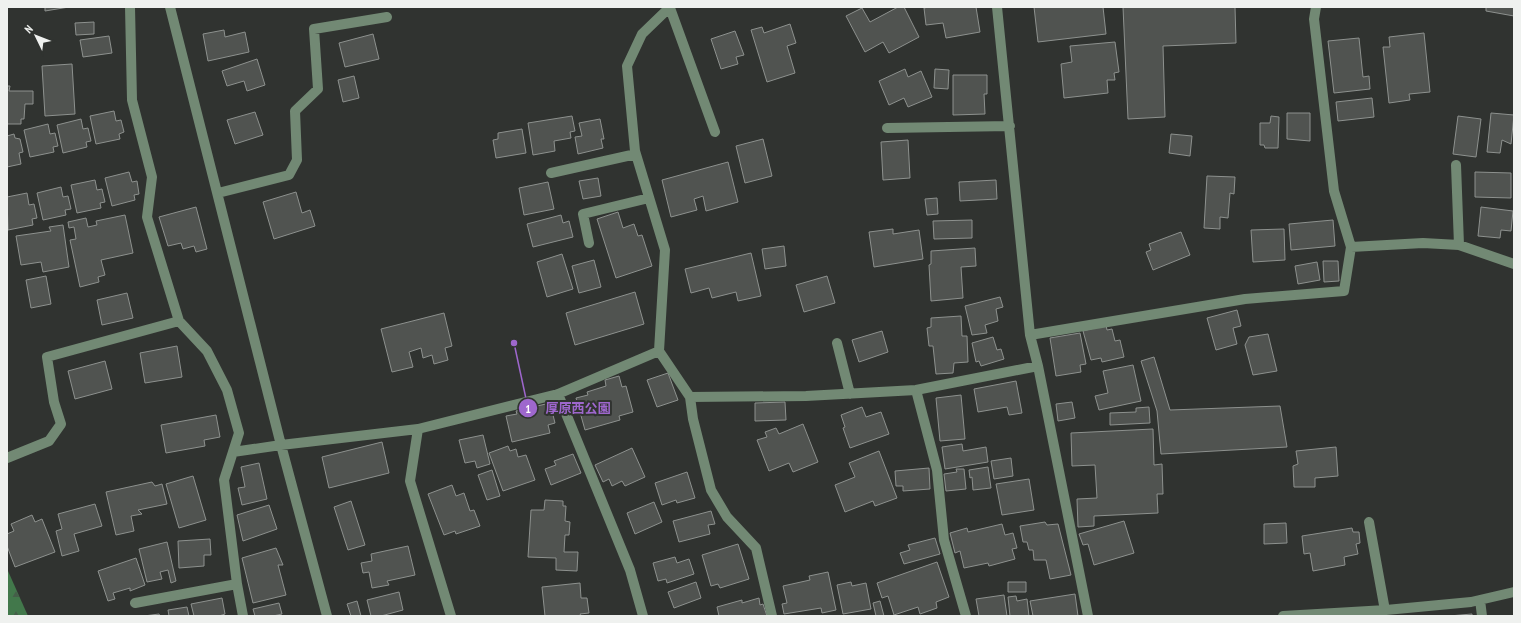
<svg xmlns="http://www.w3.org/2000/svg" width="1521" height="623" viewBox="0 0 1521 623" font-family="'PT Sans Narrow','Noto Sans JP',sans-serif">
<defs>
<pattern id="forest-firs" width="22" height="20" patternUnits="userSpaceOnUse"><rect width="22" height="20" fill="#42784b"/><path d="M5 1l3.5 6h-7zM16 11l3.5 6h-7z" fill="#455e49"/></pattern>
</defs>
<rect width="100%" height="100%" fill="#303330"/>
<path fill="url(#forest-firs)" d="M7 571H8L28 616H7Z"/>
<path fill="#505350" stroke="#8d918e" d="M45 7H69L45 11Z
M898 7H904L919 37 889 53 883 42 865 52 846 16 862 8 870 22Z
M929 7H976L980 32 946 38 943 23 926 25 924 8Z
M1034 7H1103L1106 34 1038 42Z
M1123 7H1235L1236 43 1163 46 1165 117 1128 119Z
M1486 7H1514V16L1486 11Z
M94 22V34L76 35 75 23Z
M790 24 796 43 787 46 795 73 767 82 751 30 762 27 764 33Z
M224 30 225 37 245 32 249 52 208 61 203 34Z
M735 31 744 55 736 57 738 64 721 69 711 39Z
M1424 33 1430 92 1409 94 1410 100 1389 103 1383 47H1390L1389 37Z
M373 34 379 59 345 67 339 43Z
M109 36 112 53 83 57 80 40Z
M1359 38 1363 77 1369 76 1370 89 1334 93 1328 41Z
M1115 42 1119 72 1114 73 1115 80H1107L1108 93 1064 98 1061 64 1072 62 1070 46Z
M257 59 265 85 247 91 244 81 227 86 222 71Z
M72 64 75 114 45 116 42 66Z
M905 69 908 77 921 71 932 97 908 107 904 98 889 105 879 81Z
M935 69 949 70 948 89 934 88Z
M953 75H987V94H984L985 114 953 115Z
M354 76 359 98 343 102 338 80Z
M7 86H10L9 91H33V104H25L24 119H21V124H7Z
M1372 98 1374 117 1338 121 1336 102Z
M114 111 116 121 121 120 124 132 119 134 120 139 96 144 90 116Z
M255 112 263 135 235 144 227 120Z
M1287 113H1310V141L1287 139Z
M1491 113 1514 115 1511 144 1502 140 1500 153 1487 152Z
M572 116 575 131 570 132 571 138 554 141 555 151 533 155 528 123Z
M1271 116 1279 117 1278 148H1265L1264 145H1260V123H1270Z
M1458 116 1481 119 1476 157 1453 154Z
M81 119 83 129 88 128 91 141 86 142 87 147 63 153 57 125Z
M600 119 604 139H601L603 148 578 154 575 137 582 136 579 123Z
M48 124 50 134 55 133 58 146 53 147 54 152 30 157 24 130Z
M522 129 526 153 496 158 493 140 498 139V133Z
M14 134 15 138 20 139 23 152 19 153 21 164 7 167V136Z
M1171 134 1192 136 1190 156 1169 153Z
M763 139 772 176 745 183 736 146Z
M908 140 910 178 883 180 881 142Z
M728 162 738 202 706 211 703 196 694 199 697 210 671 217 662 180Z
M129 172 132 182 137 181 139 194 134 195 135 200 112 206 105 178Z
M1475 172 1511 173V198L1475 197Z
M1207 176 1235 177 1234 194 1230 193 1228 218 1220 217V229L1204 228Z
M598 178 601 196 583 199 579 181Z
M95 180 97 190 102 189 105 202 100 203 101 208 77 213 71 185Z
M996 180 997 199 960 201 959 182Z
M548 182 554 209 524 215 519 188Z
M61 187 63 197 68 196 71 209 65 210 66 215 43 220 37 193Z
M296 192 302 213 310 210 315 226 274 239 263 202Z
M27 193 29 205 34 204 37 218 32 219 33 225 8 230 7 197Z
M937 198 938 214 927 215 925 199Z
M196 207 207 249 196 252 194 246 183 249 181 243 168 246 159 217Z
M1481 207 1513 211 1511 231 1501 230 1500 238 1478 236Z
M618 212 623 228 634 224 638 236 642 235 652 266 616 278 597 219Z
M125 215 133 253 101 260 105 275 98 277 99 282 80 287 70 240 76 239 74 227 69 228 68 222 86 218 88 227 97 225 96 221Z
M561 215 563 223 569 221 573 237 533 247 527 224Z
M972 220V238L934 239 933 221Z
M1333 220 1335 246 1291 250 1289 224Z
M63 225 69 267 43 272 41 262 21 265 16 236 51 231 49 227Z
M893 229V234L919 230 923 259 874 267 869 232Z
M1284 229 1285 260 1253 262 1251 230Z
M1181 232 1190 255 1153 270 1146 252 1151 250 1149 244Z
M784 246 786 266 765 269 762 249Z
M975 248 976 266 961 267 963 298 931 301 929 265 931 264V251Z
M751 253 761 296 738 301 736 292 712 298 709 288 691 293 685 269Z
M562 254 573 289 547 297 537 262Z
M594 260 601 287 579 293 572 266Z
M1323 261H1338L1339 281 1324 282Z
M1317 262 1320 280 1298 284 1295 266Z
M46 276 51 304 31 308 26 280Z
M827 276 835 303 804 312 796 285Z
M635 292 644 324 575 345 566 313Z
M127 293 133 318 102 325 97 300Z
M1000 297 1003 307 996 309 998 321 985 325 987 333 972 335 965 306Z
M1237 310 1241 326 1233 328 1237 344 1216 350 1207 318Z
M444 313 452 346 445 348 448 360 434 364 432 355 423 358 421 348 409 352 413 367 392 372 381 329Z
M961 316 962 336H967L968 362 954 363 953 373 936 374 933 346H929L927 328 931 327V318Z
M1106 325 1107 330 1112 329 1115 341 1120 340 1124 357 1102 362 1101 358 1091 360 1083 331Z
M882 331 888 352 859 362 852 340Z
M1080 333 1086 364 1080 365 1081 372 1056 376 1050 338Z
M1268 334 1277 371 1253 375 1245 345 1249 337Z
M993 337 997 350 1001 349 1004 359 981 366 979 361 976 362 972 343Z
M177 346 182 377 145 383 140 353Z
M1154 357 1170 410 1280 406 1287 447 1161 454 1157 411 1141 361Z
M105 361 112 389 75 399 68 371Z
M1133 365 1141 401 1099 410 1095 396 1108 393 1103 371Z
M668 373 678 400 657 407 647 380Z
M619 376 622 387 626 386 633 412 619 416 620 420 585 430 576 398 588 395 587 392 606 386 605 380Z
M1016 381 1022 413 1009 415 1007 407 978 412 974 389Z
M961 395 965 439 940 441 936 398Z
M785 402 786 420 755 421V403Z
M1072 402 1075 418 1058 421 1056 404Z
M550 403 555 423 548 425 550 433 512 442 506 416 517 414 516 411Z
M862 407 866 417 881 412 889 434 850 448 843 428 845 427 841 415Z
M1149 407 1150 423 1110 425V413L1136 412V408Z
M216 415 220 437 204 440 205 446 166 453 161 425Z
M803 424 818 462 793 472 789 463 769 471 757 440 767 437 765 432 776 428 779 434Z
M1153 429 1154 465 1162 464 1163 494H1157L1158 513 1094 516V526L1078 527 1077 499 1097 498 1095 465 1072 466 1071 433Z
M483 435 490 464 477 468 475 461 465 463 459 440Z
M382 442 389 473 329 488 322 457Z
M962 444 963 451 986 447 988 462 945 469 942 447Z
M508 446 510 451 516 449 518 457 526 455 535 480 503 491 489 453Z
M1336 447 1338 476 1315 478V487H1294L1293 466 1298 464 1296 451Z
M632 448 645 477 625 486 622 481 612 486 609 479 603 482 595 465Z
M879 451 897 498 875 506 873 501 845 512 835 485 855 477 849 463Z
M573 454 581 473 551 485 545 469 556 465 554 461Z
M1011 458 1013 476 994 479 991 461Z
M259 463 267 499 242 505 238 488 245 487 241 467Z
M988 467 991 488 973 490 972 477 970 478 969 470Z
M929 468 930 489 903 491V486H896L895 471Z
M956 469H964L966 489 946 491 944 474 957 472Z
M492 470 500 496 487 500 478 475Z
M687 472 695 498 677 503 676 500 662 505 655 483Z
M193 476 206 520 179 528 166 484Z
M1029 479 1034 510 1002 515 996 484Z
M152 482 155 486 162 484 167 504 138 510 142 514 131 516 134 531 116 535 106 492Z
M452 485 456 496 464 493 470 511 474 510 480 526 456 534 455 531 444 535 428 494Z
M545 500 563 501V506H566L565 521 570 522 569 535H565L564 552H578L577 571 556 570V558L528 557 531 510H544Z
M351 501 365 545 348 550 334 507Z
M654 502 662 522 635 534 627 513Z
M95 504 102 526 74 534 79 551 62 556 56 531 62 529 58 514Z
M269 505 277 529 243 541 237 515Z
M711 511 715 524 708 525 710 534 679 542 673 521Z
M32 515 35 522 42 519 55 552 15 567 7 546V534L14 531 11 524Z
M1124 521 1134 553 1094 565 1088 544 1083 545 1079 534Z
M1045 522 1047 525 1058 524 1071 575 1050 579 1046 560H1034L1033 550H1029L1027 542H1023L1020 526Z
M1286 523 1287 543 1264 544V524Z
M1002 524 1005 535 1013 533 1017 548 1012 549 1015 559 989 566 988 563 964 568 960 551 955 553 950 533 967 528 968 532Z
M1352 528 1353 532H1359L1360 543 1356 544 1358 554 1344 557 1345 565 1313 571 1310 553 1304 554 1302 536Z
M935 538 940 554 904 564 900 553 910 550 908 545Z
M210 539 211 555H204V566L179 568 178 541Z
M167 542 176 581 171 583 168 570 160 572 162 579 147 582 139 549Z
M738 544 749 579 720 588 718 584 711 586 702 555Z
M408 546 415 575 387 581 389 585 372 588 369 572 363 573 361 563 372 561 371 554Z
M276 548 283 565H278L286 595 253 603 242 558Z
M675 557 677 563 689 559 694 574 667 583 666 579 658 581 653 563Z
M136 558 145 585 130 591V588L113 593 115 599 108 601 98 571Z
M937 562 949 597 936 602 937 608 920 614 918 607 894 615 888 596 882 598 877 583Z
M828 572 836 610 822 613 821 608 784 614 782 604 787 603 783 586 810 580 809 576Z
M696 582 701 598 674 608 668 592Z
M851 582 852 586 866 583 871 609 843 614 837 585Z
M1008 582H1026V592H1008Z
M580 583 581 598H587L589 613 580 614 581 616H545L542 587Z
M399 592 403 610 381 616H371L367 600Z
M1075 594 1078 616H1033L1030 601Z
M1004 595 1007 616H979L976 599Z
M1016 596 1017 601 1027 599 1029 616H1010L1008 597Z
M222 598 225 614 219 616H194L191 604Z
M759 598 760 605 763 604 767 616H719L717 607 742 600V603Z
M357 601 361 616H351L347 604Z
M880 601 884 616H876L873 603Z
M279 603 282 614 273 616H255L253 609Z
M187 607 189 616H169L168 610Z
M159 614 160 616H144Z
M1472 614V616H1449Z"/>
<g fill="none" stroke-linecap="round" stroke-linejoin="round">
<path stroke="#728974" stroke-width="10" d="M130 7 132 100 152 177 147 217 179 321 207 351 227 390 239 433 224 480 237 584 243 616
M170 7 281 445 327 616
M670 7 642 34 627 66 635 151 665 250 659 351 690 397 693 419 711 490 727 517 756 548 772 616
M997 7 1030 335 1038 366 1088 616
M670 8 715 132
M887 128 1010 126
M1456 165 1459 245
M551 173 636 154
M218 193 289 175 297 160 295 111 318 89 314 29 387 17
M589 243 583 214 649 198
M1351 247 1423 243 1459 245 1514 264
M1030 335 1245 299 1344 291 1351 247 1334 191 1314 19 1316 7
M837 343 850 394
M916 390 937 470 944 540 966 616
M558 394 630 570 643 616
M690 397 806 396 916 390 1038 366
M418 429 410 481 451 616
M233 452 281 445 418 429 558 394 659 351
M7 458 49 441 61 424 54 402 47 357 179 321
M1369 522 1386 616
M1480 600 1482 616
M135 603 237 584
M1283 616 1386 610 1471 602 1514 592"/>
</g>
<path fill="none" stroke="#9e67cd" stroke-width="1.5" d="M514 343L528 408"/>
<g fill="#9e67cd" stroke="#303330" stroke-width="1.5">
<circle cx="514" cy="343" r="4"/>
<circle cx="528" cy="408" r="10"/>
</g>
<g font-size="12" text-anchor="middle" font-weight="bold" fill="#fff">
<text x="528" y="413">1</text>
</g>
<g font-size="13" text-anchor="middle" font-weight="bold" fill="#9e67cd" stroke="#303330" stroke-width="4" stroke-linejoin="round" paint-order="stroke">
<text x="578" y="413">厚原西公園</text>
</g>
<rect width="1521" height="623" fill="none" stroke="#eff1ef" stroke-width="16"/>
<g transform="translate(36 36) rotate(313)" stroke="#303330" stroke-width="3" paint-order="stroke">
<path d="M0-3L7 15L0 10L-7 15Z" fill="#eff1ef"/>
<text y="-6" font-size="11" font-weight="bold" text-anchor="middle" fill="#eff1ef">N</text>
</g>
</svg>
